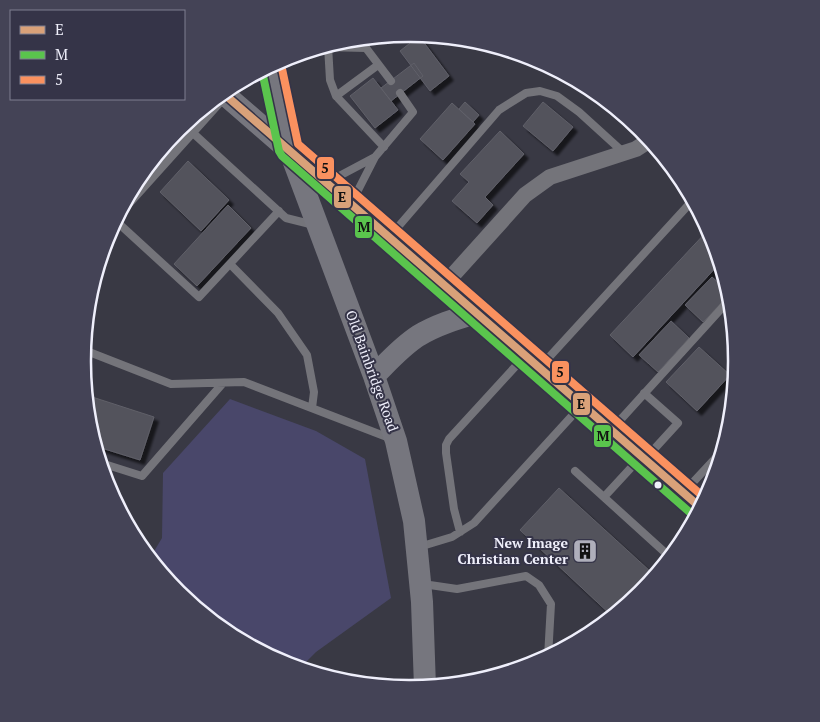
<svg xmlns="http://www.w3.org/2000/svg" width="820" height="722" viewBox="0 0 820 722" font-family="'PT Serif',serif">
<defs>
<filter id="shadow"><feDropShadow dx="4.5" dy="4.5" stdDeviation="1" flood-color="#0009"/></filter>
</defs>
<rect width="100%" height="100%" fill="#393944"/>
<path fill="#49476a" d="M230 399 316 431 365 459 391 598 316 652 300 668 284 663 228 633 178 592 150 558 162 538 163 473Z"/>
<path fill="#52525b" stroke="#606069" filter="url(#shadow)" d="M419 36 449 76 430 91 400 51Z
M414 63 423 76 391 101 381 88Z
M373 78 398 110 375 128 350 96Z
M465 102 479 115 473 122 459 109Z
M543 102 573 127 553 151 523 126Z
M452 103 475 124 443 160 420 139Z
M500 131 524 154 485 197 493 205 477 223 452 201 469 182 460 174Z
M188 161 229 200 201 231 160 192Z
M228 205 251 228 197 286 174 264Z
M709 229 720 263 633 357 610 335Z
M712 277 730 294 703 322 685 305Z
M671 321 689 338 658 372 639 355Z
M699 347 730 375 697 411 666 382Z
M86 395 154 417 140 460 95 446 89 425Z
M559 488 651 572 639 585 644 590 641 593 612 616 520 530Z"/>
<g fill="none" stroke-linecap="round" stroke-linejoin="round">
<path stroke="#74747a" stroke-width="8" d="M365 38 366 48 391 81
M328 46 330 80 336 96 384 147
M323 47 366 48
M336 96 378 65
M193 133 286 218 314 225
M328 182 375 157
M352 202 375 157 413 112 400 93
M118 216 225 97
M116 221 199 297 279 211
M391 235 499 110 526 93 540 91 557 96 579 112 623 152
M230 264 278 313 307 355 314 392 312 408
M84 350 171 384 244 382 392 439
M541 366 693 200
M644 393 678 423 646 458
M613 428 731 298
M101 463 142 476 223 383
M575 471 670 557
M684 492 724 449
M604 497 640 458
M460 532 454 509 446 453V445L449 439 524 357
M419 547 452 537 474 523 581 406
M668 555 683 542
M423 584 457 589 526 576 539 585 551 604 548 657"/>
<path stroke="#74747a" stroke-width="16" d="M444 285 525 195 550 177 636 149 650 140"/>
<path stroke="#76767e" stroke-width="22" d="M271 66 289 149 374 376 396 441 414 521 422 602 425 687
M223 93 701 508
M374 376C388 362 401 347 418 336 436 325 456 319 476 313"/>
<defs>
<path id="bus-1" d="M223 93 701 508"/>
<path id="bus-2" d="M262 71 279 151 282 156 694 516"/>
<path id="bus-3" d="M281 64 298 144 706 499"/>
</defs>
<use href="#bus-1" stroke="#353448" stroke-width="11"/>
<use href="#bus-2" stroke="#353448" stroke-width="11"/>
<use href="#bus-3" stroke="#353448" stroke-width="11"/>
<use href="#bus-1" stroke="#d9a179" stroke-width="8"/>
<use href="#bus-2" stroke="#5ac44d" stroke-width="8"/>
<use href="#bus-3" stroke="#fa915f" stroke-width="8"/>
</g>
<defs>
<symbol id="building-square" viewBox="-11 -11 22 22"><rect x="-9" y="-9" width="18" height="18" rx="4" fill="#afafbb" stroke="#353448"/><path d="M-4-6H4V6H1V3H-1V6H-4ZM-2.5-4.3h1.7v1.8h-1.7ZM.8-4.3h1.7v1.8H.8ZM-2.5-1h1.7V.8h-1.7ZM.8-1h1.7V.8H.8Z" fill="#111"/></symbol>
</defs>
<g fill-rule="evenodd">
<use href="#building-square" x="571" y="537" width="28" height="28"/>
</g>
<circle fill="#efeffb" stroke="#353448" stroke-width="2" cx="658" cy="485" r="4.5"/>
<g text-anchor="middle" stroke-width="4" stroke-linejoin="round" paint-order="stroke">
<g font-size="14" fill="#efeffb" stroke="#353448">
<text transform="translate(372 371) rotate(70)" y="5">Old Bainbridge Road</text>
</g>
<g font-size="14" font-weight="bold" fill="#efeffb" stroke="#353448" text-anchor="end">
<text x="568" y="548">New Image<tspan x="568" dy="16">Christian Center</tspan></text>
</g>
</g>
<path d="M0 0H820V722H0ZM409 42H410A318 318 0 0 1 728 360V362A318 318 0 0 1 410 680H409A318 318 0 0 1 91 362V360A318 318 0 0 1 409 42Z" fill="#444356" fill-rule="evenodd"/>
<path fill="none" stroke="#efeffb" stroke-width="2.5" d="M409 42H410A318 318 0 0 1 728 360V362A318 318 0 0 1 410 680H409A318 318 0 0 1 91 362V360A318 318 0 0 1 409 42Z"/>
<g stroke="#353448" stroke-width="2">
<rect x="316" y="156" width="19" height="24" rx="5" fill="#fa915f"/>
<rect x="333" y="185" width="19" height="24" rx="5" fill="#d9a179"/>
<rect x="354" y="215" width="19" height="24" rx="5" fill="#5ac44d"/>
<rect x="551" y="360" width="19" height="24" rx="5" fill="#fa915f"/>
<rect x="572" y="392" width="19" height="24" rx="5" fill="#d9a179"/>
<rect x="593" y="424" width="19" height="24" rx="5" fill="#5ac44d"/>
</g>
<g font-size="14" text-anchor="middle" font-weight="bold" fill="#111">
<text x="325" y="173">5</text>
<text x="342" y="202">E</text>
<text x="364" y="232">M</text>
<text x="560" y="377">5</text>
<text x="581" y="409">E</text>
<text x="603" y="441">M</text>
</g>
<rect x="10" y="10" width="175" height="90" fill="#353448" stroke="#7f7f90"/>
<rect x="20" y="26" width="25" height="8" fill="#d9a179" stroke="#7f7f90"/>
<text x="55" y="35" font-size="15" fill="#efeffb">E</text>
<rect x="20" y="51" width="25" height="8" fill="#5ac44d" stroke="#7f7f90"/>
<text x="55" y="60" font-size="15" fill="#efeffb">M</text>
<rect x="20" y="76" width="25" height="8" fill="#fa915f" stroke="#7f7f90"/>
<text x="55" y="85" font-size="15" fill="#efeffb">5</text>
</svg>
